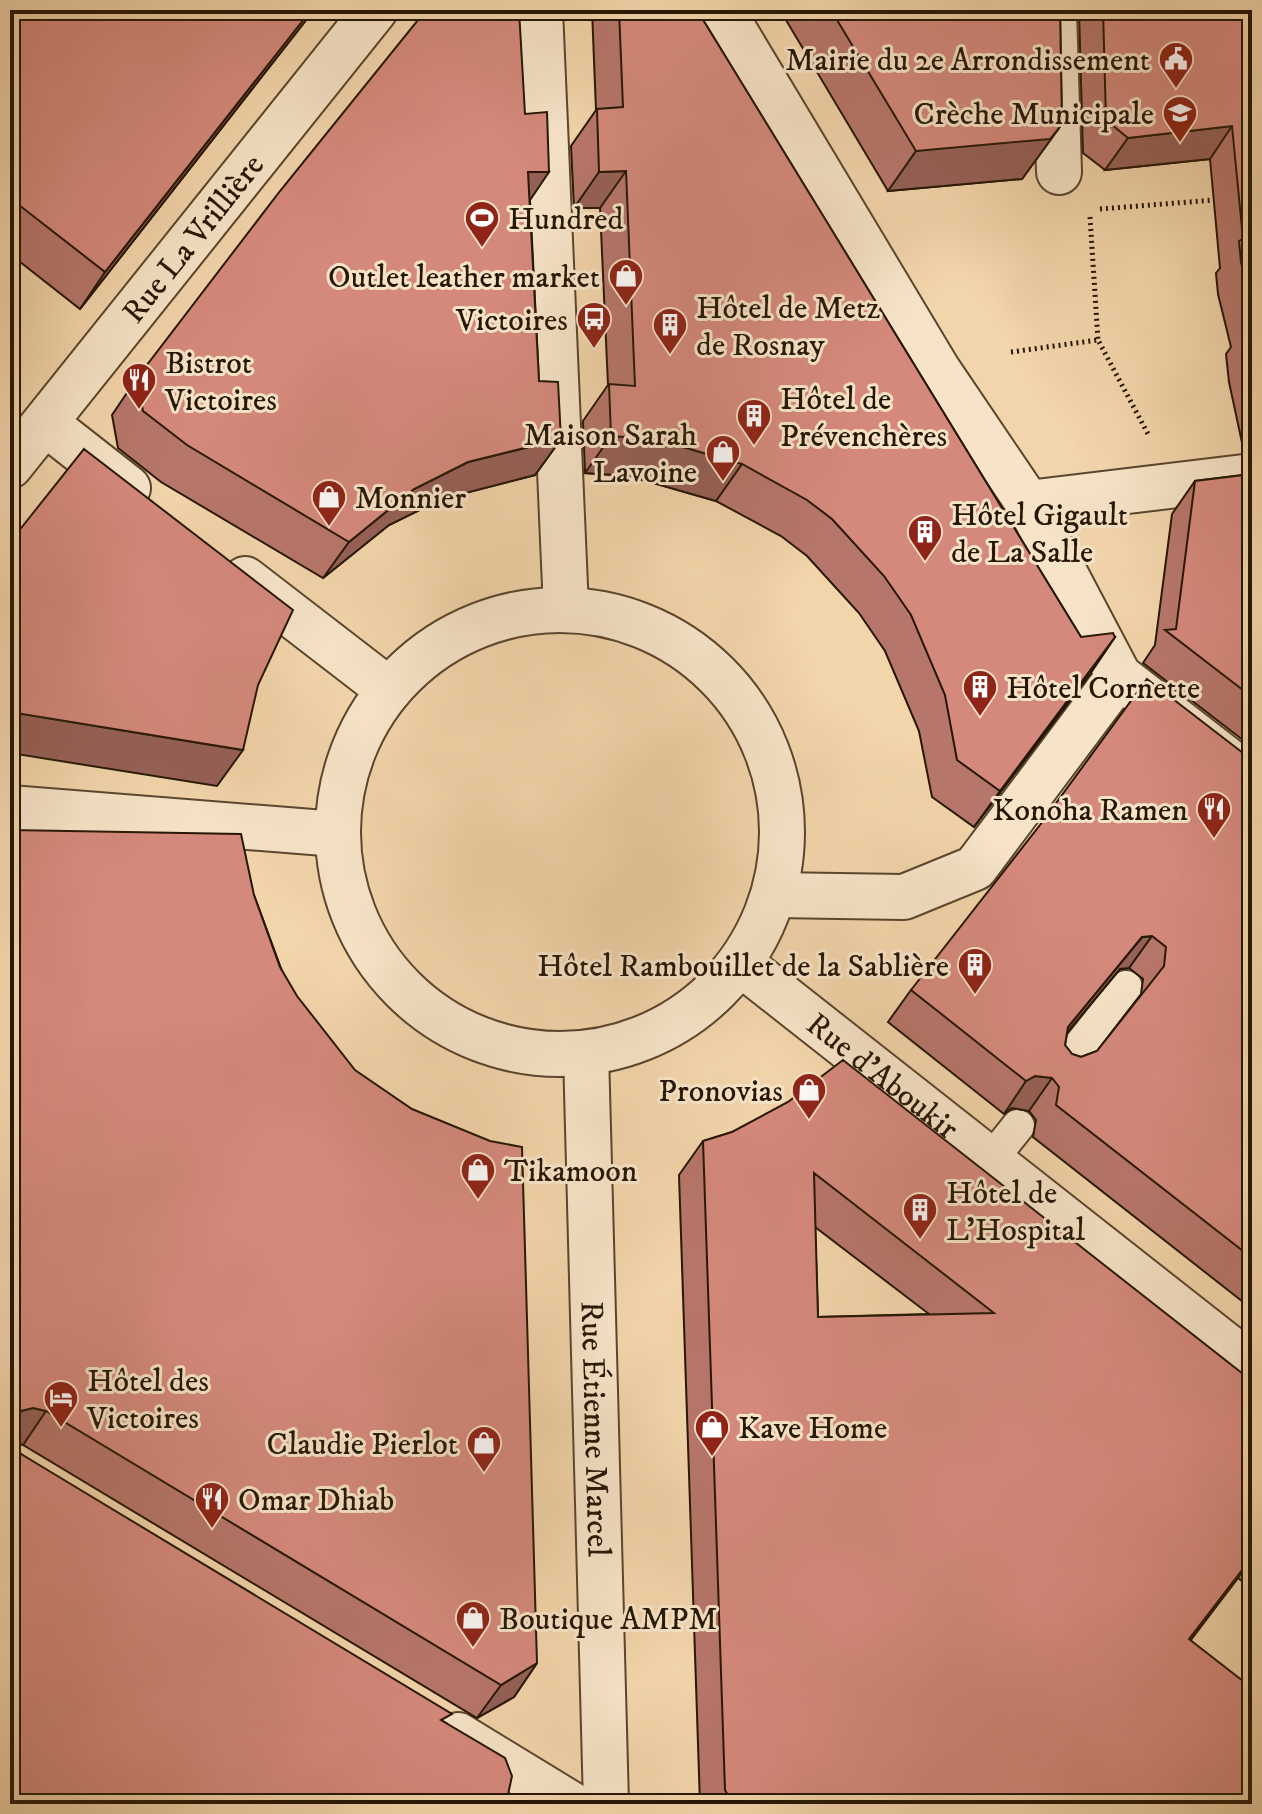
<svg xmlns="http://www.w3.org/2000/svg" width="1262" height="1814" viewBox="0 0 1262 1814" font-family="'IM FELL DW Pica',serif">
<rect width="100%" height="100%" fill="#f3d5ab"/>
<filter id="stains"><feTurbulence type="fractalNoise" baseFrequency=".0025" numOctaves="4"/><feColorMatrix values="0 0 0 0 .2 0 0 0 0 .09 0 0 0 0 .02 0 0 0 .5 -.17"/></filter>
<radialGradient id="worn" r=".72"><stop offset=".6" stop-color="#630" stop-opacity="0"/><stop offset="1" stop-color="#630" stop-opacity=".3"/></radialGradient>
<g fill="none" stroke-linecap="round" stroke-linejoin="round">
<defs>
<path id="service" d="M1060 1071 1126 987
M990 1161 1018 1126"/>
<path id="pedestrian" d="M1054 10 1059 172
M774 895 904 897 975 868 1119 676"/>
<g id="minor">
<path d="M540 10 566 609"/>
<path d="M722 10 938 370 1028 503 1119 676 1252 779"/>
<path d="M45 423 128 488"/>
<path id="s1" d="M10 466 375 10"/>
<path d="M1028 503 1252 476"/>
<path d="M245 579 389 690"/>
<path d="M10 808 337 834"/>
<path id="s2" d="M740 963 1252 1366"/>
<path d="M458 1735 571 1804"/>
</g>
<g id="tertiary">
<circle cx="560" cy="832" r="222"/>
<path id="s3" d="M586 1053 606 1804"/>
</g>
</defs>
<use href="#service" stroke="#59462e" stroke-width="36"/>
<use href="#pedestrian" stroke="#59462e" stroke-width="48"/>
<use href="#minor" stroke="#59462e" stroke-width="48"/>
<use href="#tertiary" stroke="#59462e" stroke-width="48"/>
<path stroke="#261705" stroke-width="5" stroke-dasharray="2 4" stroke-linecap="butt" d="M1100 209 1214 200
M1090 217 1098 340
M1011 352 1098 340 1148 434"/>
<use href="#service" stroke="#f7e4c8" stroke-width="32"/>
<use href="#pedestrian" stroke="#f7e4c8" stroke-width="44"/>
<use href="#minor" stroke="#f7e4c8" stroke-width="44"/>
<use href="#tertiary" stroke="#f7e4c8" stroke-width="44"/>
</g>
<path fill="#b7766b" stroke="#261705" stroke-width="2" fill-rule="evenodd" d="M10 10H314L80 309 10 254Z
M592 10H697L1081 637H1115L1090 674 974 827 932 797 919 731 885 651 859 613 807 556 781 536 716 501 629 476 585 473 583 421 608 385 600 208H574L571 146 596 110Z
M780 10H1060L1062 124 1022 179 888 191Z
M1079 10H1252V453L1244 452 1229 382 1226 354 1231 347 1218 294 1216 273 1220 268 1210 159 1105 170 1083 153Z
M530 200 539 381 561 439 535 475 442 499 389 525 323 578 161 482 118 448 112 415 137 378Z
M1252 474V747L1143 663 1155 645 1172 514 1195 481Z
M1252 760V1309L1033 1137 1036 1120 1029 1111 1012 1108 1004 1114 888 1022 911 990ZM1129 968 1143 979 1141 994 1097 1051 1081 1057 1072 1054 1065 1045 1067 1033 1120 969Z
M10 830 254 895 537 1663 514 1697 477 1718 23 1445 11 1441V1444L21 1454 446 1723 10 1804Z
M732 1132 1252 1381V1589L1238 1578 1191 1640 1252 1804H700L679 1175 703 1141ZM815 1227 929 1314 818 1317Z"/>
<path fill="#956057" stroke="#261705" stroke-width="2" d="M311 10H314L80 309 105 272Z
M1062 124 1022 179 888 191 916 151Z
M1232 126 1210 159 1105 170 1128 138Z
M626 171 600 208H574L599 172Z
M528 172H549L524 209Z
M611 436 655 439 742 464 716 501 629 476 585 473Z
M561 439 535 475 442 499 389 525 323 578 349 542 414 489 468 462Z
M1252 440V453L1244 452Z
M1115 637 1090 674 974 827 1000 791Z
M10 712 243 750 217 786 10 753Z
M1152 936 1129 968 1120 969 1045 1059 1068 1027 1142 937Z
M1035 1076 1052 1078 1029 1111 1012 1108 1004 1114 1026 1081Z
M33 1408 46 1411 23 1445 10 1441V1423L21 1411Z
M1252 1557 1238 1578 1165 1672 1189 1639Z
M537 1663 514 1697 477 1718 501 1685Z"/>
<path fill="#d5897c" stroke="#261705" stroke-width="2" fill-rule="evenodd" d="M10 10H311L105 272 10 198Z
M426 10H519L525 114 547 112 549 172H528L539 381 558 382 561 439 468 462 414 489 349 542 187 445 143 411 137 378 280 191Z
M619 10H697L1081 637 1113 633 1115 637 1000 791 957 760 945 695 911 615 884 576 832 519 807 500 742 464 655 439 611 436 609 384 635 386 626 171 599 172 597 109 623 107Z
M831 10H1060L1062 124 1050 139 916 151Z
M1103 10H1252V307L1241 262 1239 241 1243 239 1232 126 1128 138 1106 120Z
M1252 319V350L1249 321Z
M84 449 293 610 258 685 243 750 10 712V542Z
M1252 474V697L1165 630 1176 629 1195 481Z
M1147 679 1252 760V1258L1056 1105 1059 1087 1052 1078 1035 1076 1026 1081 911 990 1040 825ZM1152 936 1166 947 1164 966 1097 1051 1081 1057 1072 1054 1065 1045 1068 1027 1142 937Z
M10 830 241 834 254 895 280 967 297 996 355 1070 412 1109 490 1141 522 1147 537 1663 501 1685 46 1411 33 1408 21 1411 13 1419 10 1427Z
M843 1060 1252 1381V1557L1189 1639 1252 1688V1804H733L725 1790 703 1141 732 1132 788 1102ZM814 1173 994 1313 818 1317Z
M10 1438 11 1444 21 1454 452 1714 441 1720 505 1758 512 1776 506 1804H10Z"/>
<defs>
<symbol id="civic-pin" viewBox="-11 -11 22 30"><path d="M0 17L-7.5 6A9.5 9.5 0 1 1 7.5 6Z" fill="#8f2418" stroke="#f7e4c8"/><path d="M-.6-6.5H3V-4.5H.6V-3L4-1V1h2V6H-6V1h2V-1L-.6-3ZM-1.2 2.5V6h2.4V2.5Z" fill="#fff"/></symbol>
<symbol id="school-pin" viewBox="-11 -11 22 30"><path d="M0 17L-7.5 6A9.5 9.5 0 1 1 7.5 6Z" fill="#8f2418" stroke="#f7e4c8"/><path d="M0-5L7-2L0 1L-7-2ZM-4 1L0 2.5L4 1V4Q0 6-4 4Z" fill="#fff"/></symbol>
<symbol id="stadium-pin" viewBox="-11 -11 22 30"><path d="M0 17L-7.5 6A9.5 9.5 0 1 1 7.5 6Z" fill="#8f2418" stroke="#f7e4c8"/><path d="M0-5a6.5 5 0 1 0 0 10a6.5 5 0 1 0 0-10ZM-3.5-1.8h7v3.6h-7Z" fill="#fff"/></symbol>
<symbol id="shop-pin" viewBox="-11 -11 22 30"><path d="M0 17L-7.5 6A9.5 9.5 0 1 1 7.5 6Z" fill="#8f2418" stroke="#f7e4c8"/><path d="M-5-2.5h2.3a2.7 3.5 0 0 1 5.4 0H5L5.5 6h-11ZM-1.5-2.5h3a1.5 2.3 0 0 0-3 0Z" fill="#fff"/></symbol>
<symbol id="bus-pin" viewBox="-11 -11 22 30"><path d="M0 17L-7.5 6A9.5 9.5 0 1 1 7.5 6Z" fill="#8f2418" stroke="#f7e4c8"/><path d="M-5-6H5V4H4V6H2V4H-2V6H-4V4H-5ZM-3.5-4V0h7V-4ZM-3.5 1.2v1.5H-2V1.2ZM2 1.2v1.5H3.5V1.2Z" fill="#fff"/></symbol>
<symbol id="building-pin" viewBox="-11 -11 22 30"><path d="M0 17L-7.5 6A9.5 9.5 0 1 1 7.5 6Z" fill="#8f2418" stroke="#f7e4c8"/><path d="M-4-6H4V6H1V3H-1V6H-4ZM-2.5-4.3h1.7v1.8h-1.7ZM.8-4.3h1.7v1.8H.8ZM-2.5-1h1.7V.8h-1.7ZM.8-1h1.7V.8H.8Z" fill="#fff"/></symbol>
<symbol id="restaurant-pin" viewBox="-11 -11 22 30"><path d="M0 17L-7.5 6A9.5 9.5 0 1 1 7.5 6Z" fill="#8f2418" stroke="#f7e4c8"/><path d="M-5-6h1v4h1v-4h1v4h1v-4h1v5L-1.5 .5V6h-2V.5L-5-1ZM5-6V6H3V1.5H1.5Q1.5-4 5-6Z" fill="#fff"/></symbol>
<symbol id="hotel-pin" viewBox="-11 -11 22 30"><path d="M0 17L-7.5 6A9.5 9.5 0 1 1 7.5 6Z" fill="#8f2418" stroke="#f7e4c8"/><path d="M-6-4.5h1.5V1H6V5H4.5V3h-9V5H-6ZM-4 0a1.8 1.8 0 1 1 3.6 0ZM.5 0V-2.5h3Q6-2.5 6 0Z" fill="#fff"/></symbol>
</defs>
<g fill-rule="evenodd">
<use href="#civic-pin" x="1156" y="39" width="40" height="54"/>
<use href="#school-pin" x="1160" y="93" width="40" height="54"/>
<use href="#stadium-pin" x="462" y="198" width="40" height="54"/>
<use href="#shop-pin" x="606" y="256" width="40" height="54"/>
<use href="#bus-pin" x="574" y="299" width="40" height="54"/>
<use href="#building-pin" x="650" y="305" width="40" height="54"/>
<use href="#restaurant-pin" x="119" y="360" width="40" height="54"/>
<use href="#building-pin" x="734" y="396" width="40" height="54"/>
<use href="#shop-pin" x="703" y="432" width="40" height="54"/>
<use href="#shop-pin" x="309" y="477" width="40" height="54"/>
<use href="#building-pin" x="905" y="512" width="40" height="54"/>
<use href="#building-pin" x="960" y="667" width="40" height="54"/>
<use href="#restaurant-pin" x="1194" y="789" width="40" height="54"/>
<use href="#building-pin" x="955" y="945" width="40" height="54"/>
<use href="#shop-pin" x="789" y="1070" width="40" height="54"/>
<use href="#shop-pin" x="458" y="1150" width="40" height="54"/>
<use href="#building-pin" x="900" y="1190" width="40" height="54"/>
<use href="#hotel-pin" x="41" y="1378" width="40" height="54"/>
<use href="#shop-pin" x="692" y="1407" width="40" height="54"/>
<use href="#shop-pin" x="464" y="1423" width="40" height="54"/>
<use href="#restaurant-pin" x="192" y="1479" width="40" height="54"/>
<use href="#shop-pin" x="453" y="1598" width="40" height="54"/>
</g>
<g text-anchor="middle" stroke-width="6" stroke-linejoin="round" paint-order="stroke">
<g font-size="32" fill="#261705" stroke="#f7e4c8" text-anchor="start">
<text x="1150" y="70" text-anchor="end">Mairie du 2e Arrondissement</text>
<text x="1154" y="124" text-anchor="end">Crèche Municipale</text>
<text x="508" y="229">Hundred</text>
<text x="600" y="287" text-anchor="end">Outlet leather market</text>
<text x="696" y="318">Hôtel de Metz<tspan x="696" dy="37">de Rosnay</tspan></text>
<text x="568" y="330" text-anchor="end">Victoires</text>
<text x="165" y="373">Bistrot<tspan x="165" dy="37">Victoires</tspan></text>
<text x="780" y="409">Hôtel de<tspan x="780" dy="37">Prévenchères</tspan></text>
<text x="697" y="445" text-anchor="end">Maison Sarah<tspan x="697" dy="37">Lavoine</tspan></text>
<text x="355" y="508">Monnier</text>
<text x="951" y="525">Hôtel Gigault<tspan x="951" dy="37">de La Salle</tspan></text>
<text x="1006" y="698">Hôtel Cornette</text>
<text x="1188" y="820" text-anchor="end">Konoha Ramen</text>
<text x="949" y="976" text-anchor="end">Hôtel Rambouillet de la Sablière</text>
<text x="783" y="1101" text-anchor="end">Pronovias</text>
<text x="504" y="1181">Tikamoon</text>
<text x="946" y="1203">Hôtel de<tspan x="946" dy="37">L'Hospital</tspan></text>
<text x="87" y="1391">Hôtel des<tspan x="87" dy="37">Victoires</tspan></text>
<text x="738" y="1438">Kave Home</text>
<text x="458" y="1454" text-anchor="end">Claudie Pierlot</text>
<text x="238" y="1510">Omar Dhiab</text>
<text x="499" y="1629">Boutique AMPM</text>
</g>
<g font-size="32" fill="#261705" stroke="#f7e4c8">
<text dy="11" stroke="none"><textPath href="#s1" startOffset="292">Rue La Vrillière</textPath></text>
<text dy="11" stroke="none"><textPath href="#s2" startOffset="182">Rue d'Aboukir</textPath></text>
<text dy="11" stroke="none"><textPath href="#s3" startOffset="376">Rue Étienne Marcel</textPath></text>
</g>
</g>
<rect width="1262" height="1814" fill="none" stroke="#f3d5ab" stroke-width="40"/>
<rect x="12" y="12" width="1238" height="1790" fill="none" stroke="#261705" stroke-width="4"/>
<rect x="20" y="20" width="1222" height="1774" fill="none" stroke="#261705" stroke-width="2"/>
<rect width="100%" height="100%" filter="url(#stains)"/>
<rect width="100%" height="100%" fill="url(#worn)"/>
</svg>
